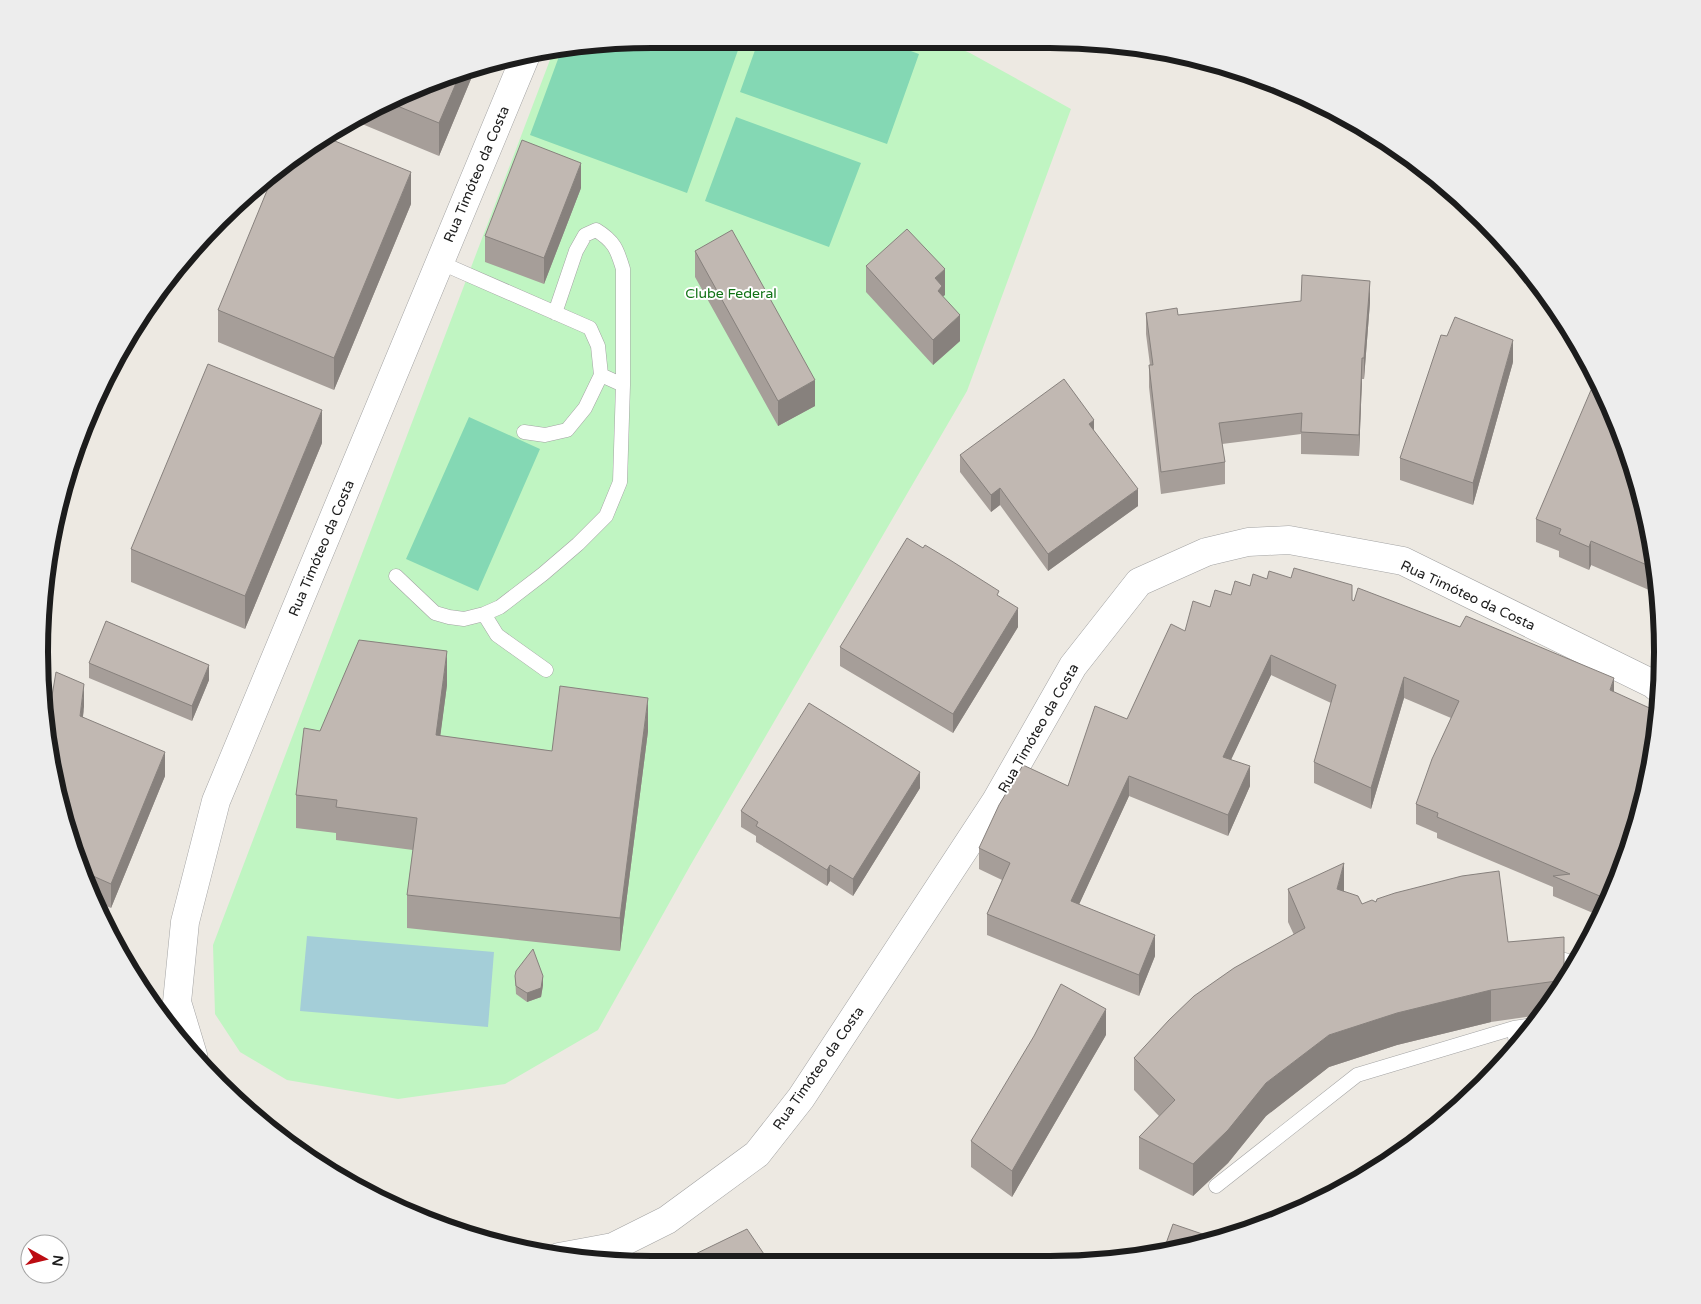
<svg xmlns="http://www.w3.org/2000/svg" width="1701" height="1304" viewBox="0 0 1701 1304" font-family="'Varela Round',sans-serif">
<rect width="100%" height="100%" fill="#ede9e2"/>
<path fill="#c0f5c2" d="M652 39 940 40 970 53 1071 109 967 391 690 866 598 1030 505 1084 398 1099 287 1080 240 1052 215 1014 213 945 553 52Z"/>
<path fill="#84d8b4" d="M652 39H742L687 193 530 135 561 51Z
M759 39H878L919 54 887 144 740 92Z
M736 117 861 163 829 247 705 201Z
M469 417 540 449 478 591 406 559Z"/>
<path fill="#a4ced8" d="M307 936 494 952 488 1027 300 1011Z"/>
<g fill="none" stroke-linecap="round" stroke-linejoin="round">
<defs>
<path id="lane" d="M439 262 590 328 598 346 601 375 585 408 567 430 545 435 524 432
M555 313 576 251 585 235 596 230C614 241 617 249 623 269V385
M396 576 435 613 449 617 464 619 484 614 500 607 543 574 578 544 606 516 620 482 623 385 601 375
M484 614 497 635 546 670
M1547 955 1575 963
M1514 1028 1516 1045
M1216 1186 1357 1075 1514 1028 1532 1025"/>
<path id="street" d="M193 1055 177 1002 185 922 216 801 526 55
M559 1257 613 1247 667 1220 757 1154 801 1098 996 801 1073 666 1139 582 1206 552 1248 542 1289 540 1403 561 1653 684 1659 689"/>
</defs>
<use href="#lane" stroke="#a3a3a3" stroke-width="15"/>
<use href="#street" stroke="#a3a3a3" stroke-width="29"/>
<use href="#lane" stroke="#fff" stroke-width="14"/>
<use href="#street" stroke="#fff" stroke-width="28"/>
</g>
<path fill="#a69e99" d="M476 67 439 156 350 119Z
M581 188 544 284 485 262V236Z
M411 204 334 390 218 342V310Z
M695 251 815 406 778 426 695 277Z
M866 266 945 295 943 296 960 341 933 365 866 292Z
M1370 302 1364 379H1362L1359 456 1301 454V434L1222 444 1225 462V484L1161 494 1149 387V365H1150L1146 334V313L1178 315Z
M1513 362 1473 505 1400 480V458Z
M1094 432 1138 506 1048 571 1000 505 991 512 960 472V455Z
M322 443 245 629 131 582V549Z
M1536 519 1651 533 1656 593 1591 565 1589 570 1559 557V551L1536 542Z
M1267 579 1352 600 1614 692 1615 887 1600 916 1553 896V887L1437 838V833L1416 824V804L1451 718 1404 698 1371 809 1314 783V762L1331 703 1271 675 1231 759 1250 786 1228 836 1129 796 1079 904 1155 956 1139 996 987 935V914L1002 880 979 869V848L1068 786 1127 719 1185 631 1210 607 1231 595Z
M999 596 1018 627 953 733 840 666V647Z
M89 663 209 680 192 721 89 678Z
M447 685 440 736 552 751 648 731 620 951 407 928V895L413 850 336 840V833L296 828V795L320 731Z
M84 707 83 717 165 776 111 908 93 900 60 811Z
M920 788 853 896 830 881 827 886 779 856 756 842V836L741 827V811Z
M1288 889 1344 891 1362 904 1508 942 1564 937V984L1559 993 1540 1015 1491 1022 1397 1045 1329 1067 1266 1116 1228 1163 1193 1196 1139 1169V1137L1159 1116 1134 1090V1058L1294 935 1288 922Z
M515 976 543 985 541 997 527 1002 516 994Z
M1106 1035 1012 1197 971 1167V1141Z"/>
<path fill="#87817d" d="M476 67 439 156V123L460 74Z
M581 163V188L544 284V258Z
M411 172V204L334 390V358Z
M945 269V295L942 297V312L935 278Z
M1370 281V302L1364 379V358Z
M960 315V341L933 365V340Z
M1513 340V362L1473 505V483Z
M1362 358V379L1359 456V435Z
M815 380V406L778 426V401Z
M322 410V443L245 629V596Z
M1094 420V436L1089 424Z
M1000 488V505L991 512V495Z
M1138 489V506L1048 571V554Z
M1591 541V565L1589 570V547Z
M1018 608V627L953 733V714Z
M447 651V685L436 769V735Z
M1271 655V675L1223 777V757Z
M209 665V680L192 721V706Z
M1404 677V698L1371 809V788Z
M1614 678V699L1610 690Z
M84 684V707L80 739V716Z
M648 698V731L620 951V918Z
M165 752V776L111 908V884Z
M1250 766V786L1228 836V815Z
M920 772V788L853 896V879Z
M1129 776V796L1071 922V901Z
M1344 863V896L1337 889Z
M830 865V881L827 886V870Z
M1155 935V956L1139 996V975Z
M543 976V985L541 997 527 1002V993Z
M1491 990V1022L1397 1045 1329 1067 1266 1116 1228 1163 1193 1196V1164L1266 1083 1329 1035 1397 1013Z
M1106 1009V1035L1012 1197V1171Z"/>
<path fill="#c1b8b2" stroke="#87817d" d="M460 74 439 123 390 103Z
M325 137 411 172 334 358 218 310 273 176Z
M522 140 581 163 544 258 485 236Z
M907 229 945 269 935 278 942 286 938 291 960 315 933 340 866 266Z
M732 230 815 380 778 401 695 251Z
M1302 275 1370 281 1364 358H1362L1359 435 1301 432 1302 413 1219 423 1225 462 1161 472 1149 365H1153L1146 313 1177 308 1178 315 1301 301Z
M1455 317 1513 340 1473 483 1400 458 1441 335 1447 336Z
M208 364 322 410 245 596 131 549Z
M1064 379 1094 420 1089 424 1138 489 1048 554 1000 488 991 495 960 455Z
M1591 390 1604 395 1616 418 1651 533 1654 568 1591 541 1589 547 1559 534 1561 529 1536 519Z
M907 538 923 548 925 545 950 560 999 591 997 595 1018 608 953 714 840 647Z
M1294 568 1352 585V600L1354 601 1358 588 1460 627 1466 616 1614 678 1610 690 1656 711 1650 772 1615 887 1609 900 1553 876 1570 874 1437 817 1438 813 1416 804 1432 759 1459 701 1404 677 1371 788 1314 762 1336 685 1271 655 1223 757 1250 766 1228 815 1129 776 1071 901 1155 935 1139 975 987 914 1010 863 979 848 999 805 1023 765 1068 786 1095 706 1127 719 1171 624 1185 631 1193 601 1210 607 1215 590 1231 595 1235 581 1250 586 1253 574 1267 579 1269 571 1291 578Z
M106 621 209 665 192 706 89 663Z
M359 640 447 651 436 735 552 751 560 686 648 698 620 918 407 895 417 818 336 807 337 800 296 795 304 728 320 731Z
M56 672 84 684 80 716 165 752 111 884 84 872 83 873 60 811 48 720Z
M809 703 920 772 853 879 830 865 827 870 779 840 756 826 758 822 741 811Z
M1344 863 1337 889 1358 896 1362 904 1372 900 1376 902 1377 899 1395 893 1462 876 1499 871 1508 942 1564 937V980L1491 990 1397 1013 1329 1035 1266 1083 1228 1130 1193 1164 1139 1137 1175 1100 1134 1058 1169 1020 1194 996 1234 968 1305 928 1288 889Z
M533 949 543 976 541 988 527 993 516 986 515 976 516 971Z
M1061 984 1106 1009 1012 1171 971 1141 1034 1036Z
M1173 1224 1217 1239 1163 1252Z
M747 1229 768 1260H683Z
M590 1255 592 1260H574Z"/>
<g text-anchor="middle" stroke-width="4" stroke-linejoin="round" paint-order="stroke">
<g font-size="14" fill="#1c1c1c" stroke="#fff">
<text transform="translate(476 174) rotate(-67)" y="5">Rua Timóteo da Costa</text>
<text transform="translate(321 548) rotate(-67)" y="5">Rua Timóteo da Costa</text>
<text transform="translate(1468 595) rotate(25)" y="5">Rua Timóteo da Costa</text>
<text transform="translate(1038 728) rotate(-60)" y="5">Rua Timóteo da Costa</text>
<text transform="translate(818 1068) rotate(-55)" y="5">Rua Timóteo da Costa</text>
</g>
<g font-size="14" fill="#117216" stroke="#fff">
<text x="731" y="298">Clube Federal</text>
</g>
</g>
<path d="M0 0H1701V1304H0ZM652 48H1050A604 604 0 0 1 1654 652V652A604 604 0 0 1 1050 1256H652A604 604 0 0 1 48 652V652A604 604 0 0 1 652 48Z" fill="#ededed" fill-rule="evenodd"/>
<path fill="none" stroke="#1c1c1c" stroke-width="6" d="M652 48H1050A604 604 0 0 1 1654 652V652A604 604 0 0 1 1050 1256H652A604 604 0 0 1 48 652V652A604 604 0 0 1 652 48Z"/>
<g transform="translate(45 1259) rotate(98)"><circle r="24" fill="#ffffff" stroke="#a4a4a4"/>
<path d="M0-4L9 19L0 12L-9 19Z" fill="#bc0c12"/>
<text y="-8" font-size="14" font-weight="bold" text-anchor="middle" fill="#1c1c1c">N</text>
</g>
</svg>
